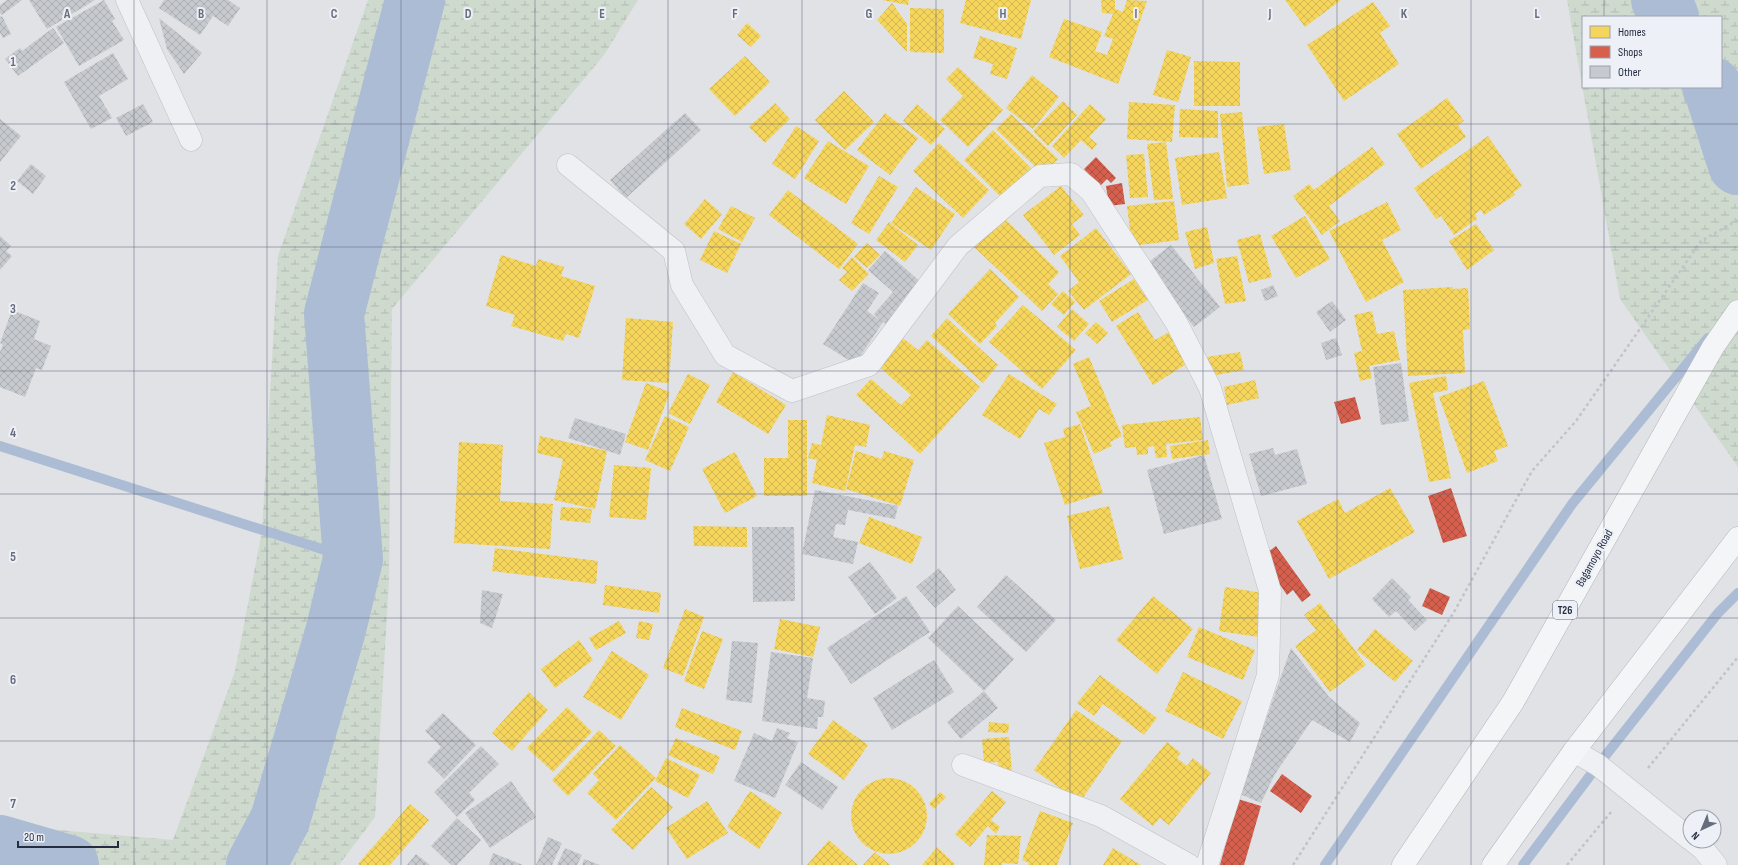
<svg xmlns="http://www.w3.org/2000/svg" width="1738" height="865" viewBox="0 0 1738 865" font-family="'Sofia Sans Condensed',sans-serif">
<defs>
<pattern id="wetland-marsh" width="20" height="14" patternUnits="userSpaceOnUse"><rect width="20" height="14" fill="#cfdacf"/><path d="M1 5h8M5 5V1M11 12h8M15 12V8" fill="none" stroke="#b2bbb3"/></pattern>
<pattern id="homes-cross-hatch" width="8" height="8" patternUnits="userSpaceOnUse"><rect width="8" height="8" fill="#f6d55c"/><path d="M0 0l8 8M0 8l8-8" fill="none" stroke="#d3b751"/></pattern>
<pattern id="shops-cross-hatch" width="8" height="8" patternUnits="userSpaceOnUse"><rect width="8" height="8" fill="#d6604d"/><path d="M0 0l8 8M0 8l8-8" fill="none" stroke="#ad5042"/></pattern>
<pattern id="building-cross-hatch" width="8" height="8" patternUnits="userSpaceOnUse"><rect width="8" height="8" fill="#c6c9cd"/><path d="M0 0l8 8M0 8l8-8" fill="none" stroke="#aaadb1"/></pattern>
</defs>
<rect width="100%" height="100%" fill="#e0e2e6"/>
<path fill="url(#wetland-marsh)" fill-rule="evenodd" d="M368 0H638L604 55 392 309 389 580 375 817 339 865H0V825L173 840 235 671 262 531 278 256Z
M1567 0H1738V467L1620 299ZM1583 17H1721V87H1583Z"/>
<path fill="url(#homes-cross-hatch)" d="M882 0H909L908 5Z
M966 0H1031L1021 39 960 23Z
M1101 0H1115V9L1123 12 1127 0 1147 1 1118 84 1049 57 1064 19 1102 32 1095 51 1107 55 1113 39 1104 36 1113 14 1102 13Z
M1285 0H1341L1305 27Z
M1373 2 1390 26 1380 33 1399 64 1344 101 1307 45Z
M892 3 907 24V52L877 20Z
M910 8 944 9V53L910 52Z
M747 23 761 36 751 47 737 35Z
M980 36 1017 48 1007 79 990 74 993 64 973 58Z
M1167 50 1191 57 1178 102 1153 95Z
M745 56 770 82 735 116 709 89Z
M1194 61 1240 62V106H1194Z
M958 67 1003 110 968 147 940 120 963 96 946 79Z
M1032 75 1059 97 1033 129 1006 108Z
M844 91 874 122 845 150 815 120Z
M1447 98 1464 121 1458 125 1466 137 1421 169 1397 134Z
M1063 101 1077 115 1048 146 1033 131Z
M1129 102 1175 105 1172 142 1127 139Z
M775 103 790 119 765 143 749 127Z
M917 104 945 129 931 145 903 121Z
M1090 104 1106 119 1089 137 1097 144 1092 150 1081 140 1064 158 1052 146Z
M1180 109 1218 111V138L1179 137Z
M1242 112 1249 184 1227 187 1220 114Z
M885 113 918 138 890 175 857 150Z
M1011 114 1058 159 1043 174 996 129Z
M1284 124 1291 170 1264 174 1257 127Z
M796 126 819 141 795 179 772 164Z
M993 130 1031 168 1002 198 964 160Z
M1488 136 1522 186 1513 193 1515 195 1484 215 1481 210 1475 214 1477 219 1454 235 1441 216 1436 219 1414 188Z
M828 141 869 166 846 204 804 178Z
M1166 142 1173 199 1154 200 1147 144Z
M939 143 989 190 963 218 913 171Z
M1372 147 1385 164 1329 206 1340 221 1322 235 1293 196 1309 184 1314 190Z
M1219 152 1227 198 1182 205 1175 158Z
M1144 154 1148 197 1130 198 1126 155Z
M879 176 898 187 869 234 851 223Z
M1061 186 1084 215 1072 224 1080 235 1054 255 1023 215Z
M916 187 955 214 931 250 891 223Z
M788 190 858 244 839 269 769 215Z
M705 199 722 214 701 239 684 224Z
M1174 201 1179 240 1132 246 1127 206Z
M1387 202 1401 230 1382 240 1404 282 1366 302 1329 231Z
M731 206 755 218 742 242 718 229Z
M1002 216 1059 272 1048 284 1058 294 1042 311 973 246Z
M1305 216 1330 259 1296 278 1271 236Z
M889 222 918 245 905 262 876 240Z
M1476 224 1494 250 1467 270 1449 241Z
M1207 227 1214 263 1195 269 1185 232Z
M1096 228 1131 274 1084 310 1068 291 1079 282 1060 256Z
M714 231 741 244 727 273 700 260Z
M1260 234 1272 277 1249 283 1237 240Z
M867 243 880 255 867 268 854 257Z
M501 255 536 266 538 259 564 267 561 276 595 286 579 338 566 334 563 341 511 326 515 315 486 306Z
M1237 256 1246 301 1225 304 1216 259Z
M852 257 869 274 852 291 839 280 847 272 842 268Z
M990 269 1019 297 995 323 997 326 980 344 948 314Z
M1134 279 1148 300 1112 322 1099 301Z
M1453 287V289L1468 288 1470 329 1463 330 1465 373 1408 376 1403 290Z
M1063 291 1075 302 1064 315 1051 304Z
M1023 305 1076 350 1042 389 989 342Z
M1072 309 1089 324 1074 341 1057 327Z
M1372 311 1377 334 1394 331 1400 360 1369 366 1372 378 1360 381 1354 353 1362 351 1354 315Z
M1138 312 1155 340 1169 332 1188 363 1153 385 1116 326Z
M626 318 673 322 669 383 622 380Z
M947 318 998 365 983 383 931 336Z
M1096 322 1108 333 1097 344 1085 333Z
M903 338 918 350 927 340 980 387 920 454 856 395 871 379 901 405 911 395 878 366Z
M1240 352 1244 370 1211 376 1207 357Z
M1089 357 1122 436 1110 442 1112 446 1094 454 1076 412 1091 406 1073 364Z
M733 372 786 405 768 434 716 402Z
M688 374 710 385 690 424 668 413Z
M1009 374 1057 404 1049 415 1039 409 1020 439 982 415Z
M1446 376 1448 390 1433 393 1451 478 1429 482 1409 383Z
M1255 380 1259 398 1227 405 1224 387Z
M1484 381 1508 446 1494 451 1498 461 1467 473 1439 397Z
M646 383 670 392 648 450 625 442Z
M827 415 870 425 866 447 855 445 845 491 812 483 817 460 808 458 812 443 821 445Z
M665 416 689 427 670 471 645 460Z
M1200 417 1203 440 1166 444 1167 457 1156 458 1154 446 1148 447V454L1137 455 1136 447 1125 448 1122 425Z
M788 420H807V496H764V458H788Z
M1080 424 1103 493 1065 505 1044 443 1065 437 1063 429Z
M540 436 607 451 595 509 554 500 563 459 537 453Z
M1208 440 1210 454 1172 459 1170 446Z
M459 442 503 445 500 501 553 504 550 549 454 543Z
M856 451 882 459 884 451 914 460 900 506 846 489Z
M735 452 757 496 725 513 702 469Z
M614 465 651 468 646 520 609 517Z
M1390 488 1415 532 1329 579 1297 521 1338 499 1345 513Z
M1109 506 1123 559 1080 569 1067 516Z
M561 507 592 509 590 523 560 520Z
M869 517 922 537 912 564 859 543Z
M693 526 747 527V547L694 546Z
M495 548 598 561 596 584 492 571Z
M605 585 661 593 659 613 603 605Z
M1225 587 1263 593 1258 637 1219 631Z
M1153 596 1193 629 1157 674 1116 640Z
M1320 603 1366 665 1330 692 1295 646 1316 630 1304 615Z
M685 609 704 617 683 676 663 668Z
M780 619 820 627 813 657 774 649Z
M619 621 626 633 596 650 589 638Z
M639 621 653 624 649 640 636 638Z
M1199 627 1255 650 1243 680 1187 657Z
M1375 629 1413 661 1395 682 1357 650Z
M702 631 723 639 704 689 684 681Z
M579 640 593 660 555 688 541 669Z
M612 651 649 675 621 720 583 697Z
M1183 672 1242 701 1223 739 1165 711Z
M1100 675 1157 718 1144 735 1103 704 1094 716 1077 703Z
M529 692 548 710 512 751 492 733Z
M567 707 592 732 553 772 527 748Z
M682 708 742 731 735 750 675 727Z
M1076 710 1122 741 1080 802 1034 770Z
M833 720 868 745 844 780 808 754Z
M989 722 1009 724 1008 733 988 732Z
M599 730 616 746 568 796 552 780Z
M1009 737 1012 773 999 774 998 762 984 763 982 739Z
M676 738 720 757 713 774 668 755Z
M1167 742 1181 753 1177 758 1187 766 1193 758 1211 773 1169 825 1160 818 1153 826 1120 799Z
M620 745 656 778 616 820 587 793 599 780 593 774Z
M666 758 700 775 688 798 655 781Z
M851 816a38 38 0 1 1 76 0a38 38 0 1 1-76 0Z
M651 787 673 807 633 850 611 830Z
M750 791 782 813 759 849 727 827Z
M992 791 1006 802 991 820 1000 827 996 834 988 826 970 847 955 834Z
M940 792 946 797 934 809 929 804Z
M707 801 728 833 687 859 666 828Z
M410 804 429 820 390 865H360L358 864Z
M1040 811 1073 823 1057 865H1028L1029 863 1022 860Z
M987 835 1021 836 1018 864 1002 863V865H984Z
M829 840 858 865H807Z
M937 847 955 864 954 865H922Z
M1113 848 1141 865H1103Z
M875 852 890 865H863Z"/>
<path fill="url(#shops-cross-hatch)" d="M1096 157 1116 178 1111 183 1107 179 1100 186 1084 169Z
M1122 183 1125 204 1109 206 1106 186Z
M1355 397 1361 419 1341 424 1334 402Z
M1451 488 1467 536 1443 543 1428 496Z
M1276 546 1311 595 1302 602 1293 590 1287 595 1261 557Z
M1430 588 1450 597 1442 615 1422 606Z
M1282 774 1312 796 1301 813 1270 791Z
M1238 799 1261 806 1244 865H1220Z"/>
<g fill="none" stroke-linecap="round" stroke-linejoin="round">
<path stroke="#abbcd4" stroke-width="10" d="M0 446 353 559
M1325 865 1572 504 1708 338
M1523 865 1598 765 1718 613 1738 593"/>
<path stroke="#abbcd4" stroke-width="60" d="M1661 0 1669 17
M1712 87 1715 93 1738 165
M0 845 69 865
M256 865 280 820 335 633 353 559 334 314 415 0"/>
</g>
<path fill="url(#building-cross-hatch)" d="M7 0H22L2 15 0 13V5Z
M29 0H95L47 29Z
M104 0 115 19 112 21 124 40 79 66 56 27Z
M164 0H228L240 8 228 26 213 16 200 35 159 8Z
M2 16 11 34 3 38 0 33V17Z
M159 18 202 53 184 74 167 49Z
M53 28 64 43 18 76 5 59 20 48 22 51Z
M113 53 128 79 99 96 112 118 91 129 64 82Z
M143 104 153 122 126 136 116 118Z
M685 113 701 130 626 198 610 180Z
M0 119 21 136 0 162Z
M31 164 46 176 33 194 17 181Z
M0 236 11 246 6 251 12 256 0 270Z
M1171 245 1220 307 1194 327 1145 265Z
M885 251 922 283 887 325 883 322 855 364 823 344 863 283 879 293 867 311 881 321 874 314 893 292 868 270Z
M1273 285 1278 296 1265 301 1261 290Z
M1332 301 1346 320 1330 332 1316 312Z
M12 310 40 321 34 339 51 346 42 370 36 368 25 397 0 387V352L3 345 0 343Z
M1336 338 1342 355 1326 360 1321 343Z
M1401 363 1409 421 1381 425 1373 367Z
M575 418 626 434 620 455 568 438Z
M1273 448 1275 455 1297 449 1307 484 1261 496 1249 454Z
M1204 455 1222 519 1164 534 1147 470Z
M815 490 898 506 895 519 848 510 845 525 836 524 833 537 858 542 853 564 802 554Z
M752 527H794L795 601 753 602Z
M870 562 897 598 875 614 848 577Z
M939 568 956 590 935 608 916 587Z
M1006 575 1056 620 1026 652 977 607Z
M1392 578 1411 597 1408 600 1427 620 1415 631 1396 611 1389 617 1372 599Z
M482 590 503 594 492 628 480 623Z
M906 596 930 632 851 684 827 648Z
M958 606 1014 659 984 691 928 638Z
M732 641 758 643 752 703 726 700Z
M1291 648 1329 697 1360 723 1350 742 1312 720 1275 774 1261 803 1240 794Z
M771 652 813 658 807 698 825 701 823 717H818L817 729 762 721Z
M934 660 954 692 892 730 873 698Z
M984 691 998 708 961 739 947 722Z
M443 713 476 745 444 779 427 762 441 747 425 731Z
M777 728 790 733 787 738 798 742 775 798 734 781 754 733 772 741Z
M481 746 499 764 469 793 475 800 457 817 434 792Z
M801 762 838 787 822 810 785 785Z
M511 781 536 817 490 848 465 813Z
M457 818 481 840 457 865H451L431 846Z
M548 837 562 843 552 865H536Z
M565 848 582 855 577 865H557Z
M493 853 523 865H489Z
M416 854 430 865H407Z
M584 859 600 865H582Z"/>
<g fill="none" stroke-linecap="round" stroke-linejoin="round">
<defs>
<path id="minor" d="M127 0 191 140
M568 165 674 251 682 285 725 355 792 391 869 365 958 246 1040 176 1071 174 1091 191 1176 322 1210 388 1270 591 1268 675 1207 865
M1574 751 1598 765 1690 839
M963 765 1101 816 1189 865
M1693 841 1703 849 1716 865"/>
<path id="highway" d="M1403 865 1513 702 1713 347 1738 311
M1493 865 1574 751 1738 538"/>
</defs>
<use href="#minor" stroke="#bec0c4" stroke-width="23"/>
<use href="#highway" stroke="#b2b5bb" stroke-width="23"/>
<path stroke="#c2c3c9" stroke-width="2.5" stroke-dasharray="3 3" stroke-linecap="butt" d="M1648 768 1738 657
M1293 865 1454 612 1532 471 1576 421 1701 241 1738 220
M1567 865 1611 812"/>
<use href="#minor" stroke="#eff0f3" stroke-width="22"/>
<use href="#highway" stroke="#f4f5f6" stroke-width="22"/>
</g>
<path fill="none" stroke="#666c7b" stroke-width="1" stroke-opacity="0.55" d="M134 0V865M267 0V865M401 0V865M535 0V865M668 0V865M802 0V865M936 0V865M1070 0V865M1203 0V865M1337 0V865M1471 0V865M1604 0V17M1604 87V865M0 124H1738M0 247H1738M0 371H1738M0 494H1738M0 618H1738M0 741H1738"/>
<g text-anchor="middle" stroke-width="4" stroke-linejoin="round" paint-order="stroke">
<rect fill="#edf0f6" stroke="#616877" stroke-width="1" x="1553" y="601" width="24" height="18" rx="3"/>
<g font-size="11" font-weight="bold" fill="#252d41">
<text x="1565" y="614">T26</text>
</g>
<g font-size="12" fill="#252d41" stroke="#edf0f6">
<text transform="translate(1594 558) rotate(-61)" y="4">Bagamoyo Road</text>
</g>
</g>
<g font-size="13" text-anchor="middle" font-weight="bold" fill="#666c7b" stroke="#edf0f6" stroke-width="4" stroke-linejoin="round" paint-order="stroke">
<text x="67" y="18">A</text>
<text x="201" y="18">B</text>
<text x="334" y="18">C</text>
<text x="468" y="18">D</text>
<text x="602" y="18">E</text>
<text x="735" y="18">F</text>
<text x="869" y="18">G</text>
<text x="1003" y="18">H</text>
<text x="1136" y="18">I</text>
<text x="1270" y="18">J</text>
<text x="1404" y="18">K</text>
<text x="1537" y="18">L</text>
<text x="13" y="66">1</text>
<text x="13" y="190">2</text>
<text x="13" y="313">3</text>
<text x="13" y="437">4</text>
<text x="13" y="561">5</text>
<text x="13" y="684">6</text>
<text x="13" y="808">7</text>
</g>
<rect x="1582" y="16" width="140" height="72" fill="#edf0f6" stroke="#9da2ae"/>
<rect x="1590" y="26" width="20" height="12" fill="#f6d55c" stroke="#9da2ae"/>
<text x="1618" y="36" font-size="12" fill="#252d41">Homes</text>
<rect x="1590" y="46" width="20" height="12" fill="#d6604d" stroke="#9da2ae"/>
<text x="1618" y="56" font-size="12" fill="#252d41">Shops</text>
<rect x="1590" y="66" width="20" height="12" fill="#c6c9cd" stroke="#9da2ae"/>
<text x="1618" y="76" font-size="12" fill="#252d41">Other</text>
<g transform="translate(1702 829) rotate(224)"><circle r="19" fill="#edf0f6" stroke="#9da2ae"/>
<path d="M0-3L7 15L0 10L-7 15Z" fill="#666c7b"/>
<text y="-6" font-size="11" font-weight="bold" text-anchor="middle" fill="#252d41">N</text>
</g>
<path d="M18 841v6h100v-6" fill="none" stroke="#252d41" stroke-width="2"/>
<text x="24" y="841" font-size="12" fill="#252d41" stroke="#edf0f6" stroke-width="3" paint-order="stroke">20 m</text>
</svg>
